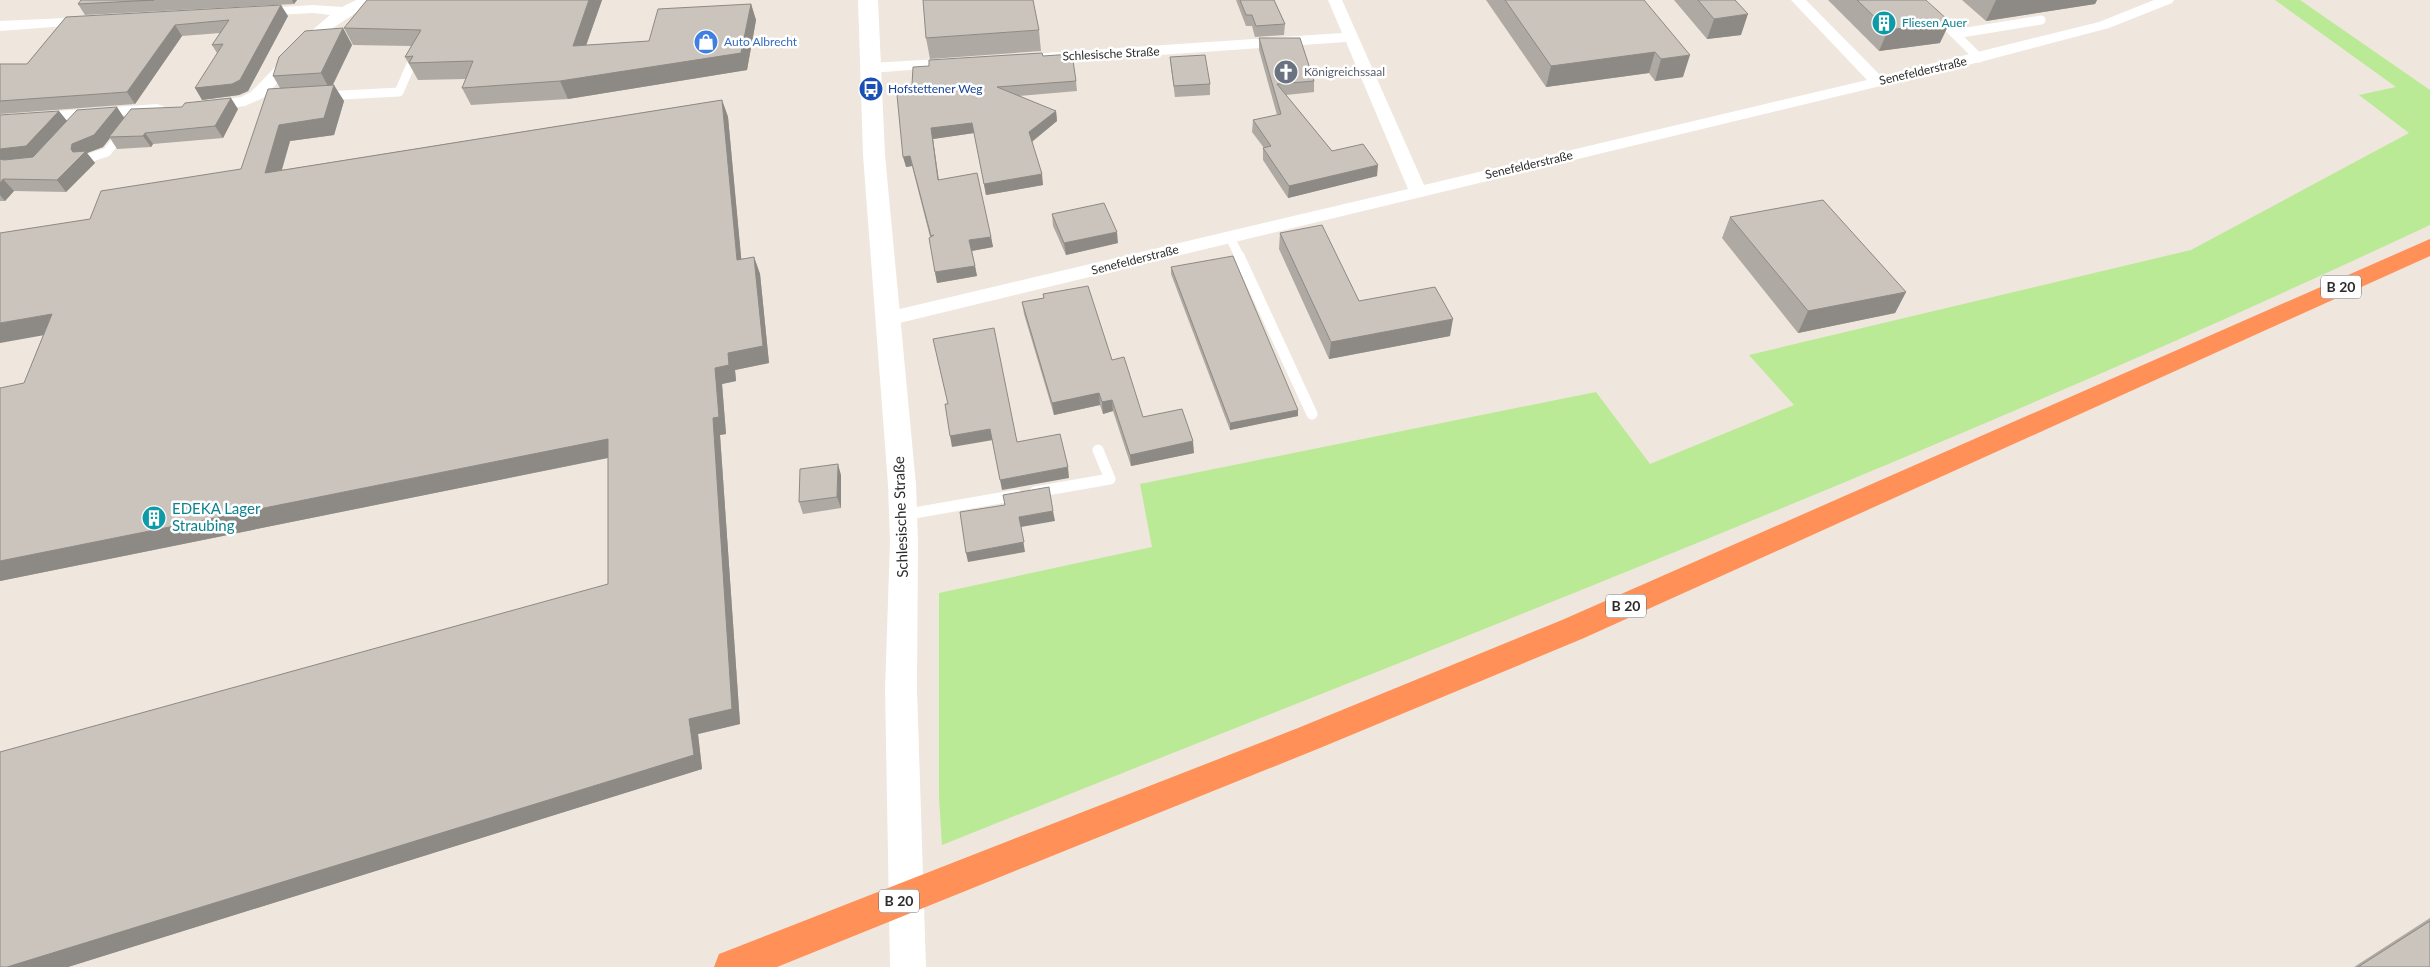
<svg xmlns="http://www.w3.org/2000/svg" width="2430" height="967" viewBox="0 0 2430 967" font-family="Lato,sans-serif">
<rect width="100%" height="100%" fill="#efe6dd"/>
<path fill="#baea95" d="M2275 0H2300L2430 90V225C1944 453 1441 645 942 845L939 798V593L1152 547 1140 484 1596 392 1650 464 1794 405 1749 355 2191 250 2409 133 2359 95 2396 87Z"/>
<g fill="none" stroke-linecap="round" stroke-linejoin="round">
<path stroke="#fff" stroke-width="9" d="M1921 0 1979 58
M1955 34 2041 20
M325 96 399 92 416 53
M86 159 107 152 123 132
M1230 237 1240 258"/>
<path stroke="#fff" stroke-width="11" d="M1239 256 1312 414
M1035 492 1110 479 1098 450
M903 515 1017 495"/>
<path fill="#fff" fill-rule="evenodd" d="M356 0H375L327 32 263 98 245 106 205 111 199 109 197 106 199 103 241 97 251 92 303 38 330 15 313 13 256 16 251 15 249 12 251 9 313 5 342 7Z
M1328 0H1342L1424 185 1867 80 1791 0H1806L1881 76 2099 22 2154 0H2174L2172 3 2109 28 1984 61 887 326 880 324 877 319 880 314 887 312 1408 189 1346 42 1044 63 1036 58 1044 53 1342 33Z
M88 17 95 21 93 24 0 31V21Z
M956 58 962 60 964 63 962 66 871 73 863 68 871 63Z
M157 104 163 106 165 109 163 112 0 125V115Z"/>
<path fill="#fff" fill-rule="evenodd" d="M858 0H878L885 155 916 485 918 542 917 689 926 967H890L885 689 890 542 888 485 863 155Z"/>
<path fill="#ff9058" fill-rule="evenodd" d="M2430 239V256L1584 638 1320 748 777 967H714L719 954 732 949 1298 728 1562 620Z"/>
</g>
<path fill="#aea9a2" d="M81 0H297L294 4 85 15 78 4Z
M367 0H602L586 45 649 41 751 4 756 20 747 70 568 99 471 105 462 88 466 79 418 80 405 57 411 46 353 45 344 28Z
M1236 0H1274L1285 24 1284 35 1255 37 1252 26H1246Z
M1486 0H1644L1683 77 1655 81 1649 73 1546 87Z
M1674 0H1735L1741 35 1707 39Z
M1828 0H1926L1940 43 1879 51Z
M1962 0H2097L2095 4 1986 21Z
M288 16 248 91 239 95 202 100 217 53 212 45 220 33 182 36 135 104 0 114V64H27L66 17Z
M343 28 352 45 333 85 344 101 334 135 290 141 282 170 722 100 728 117 741 259 754 257 760 274 769 363 735 370 736 381 722 384 726 434 720 435 740 724 698 734 702 769 68 967H0L608 584V458L0 581 24 383 90 219 241 169 280 88 273 76Z
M1039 30 1041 51 930 59 926 38Z
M1259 38 1314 81V92L1286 95 1332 151 1377 176 1288 198 1263 160V148H1264L1252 132 1253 120 1277 115 1259 50Z
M1043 56 1076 81 1077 91 1019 96 1056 111 1057 121 1032 142 1043 185 986 195 974 133 933 139 939 180 991 237 993 247 972 251 977 276 937 283 935 272 930 237 912 166 906 167 904 94 929 66Z
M1170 57 1210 84V95L1175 97 1171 68Z
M238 109 223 138 153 144 151 147 117 149 110 138 103 147 87 153 95 163 66 192 14 191 5 201H0V115L67 121 124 118Z
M1052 214 1118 243 1066 255 1053 226Z
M1730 217 1906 292 1895 313 1798 333 1722 238Z
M1280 233 1359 301 1450 336 1329 359 1279 249Z
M1171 267 1298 416 1230 430 1171 274Z
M1043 294 1112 360 1143 417 1194 453 1131 466 1113 411 1103 414 1100 405 1054 415 1024 314 1022 302 1044 298Z
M841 475V508L803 514 799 502Z
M2430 918V967H2354Z"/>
<path fill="#8d8984" d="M292 0H297L294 4Z
M589 0H602L580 63 573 46Z
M1996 0H2097L2095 4 1986 21Z
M751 4 756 20 747 70 568 99 560 81Z
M281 5 288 16 248 91 239 95 202 100 195 88Z
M1748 14 1741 35 1707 39 1714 19Z
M1950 22 1940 43 1879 51 1888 30Z
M175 25 182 36 135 104 127 92Z
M343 28 352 45 330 90 321 73Z
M1655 52 1649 73 1546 87 1551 66Z
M1690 55 1683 77 1655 81 1661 59Z
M334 85 344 101 334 135 290 141 276 189 265 173 279 125Z
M231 98 238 109 223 138 215 126Z
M722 100 728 117 743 277 737 260Z
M117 107 125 119 109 137 110 138 103 147 87 153 95 163 66 192 57 180 71 149 72 144Z
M59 111 68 122 36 158 9 161 0 160V149Z
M1056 111 1057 121 1030 143 1029 132Z
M972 123 974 133 933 139 940 191 931 128Z
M145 133 153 144 151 147 143 136Z
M910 156 912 166 906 167 903 157Z
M1378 165 1377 176 1288 198 1289 186Z
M1042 174 1043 185 986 195 984 184Z
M3 179 14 191 5 201 0 195V183Z
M1117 232 1118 243 1066 255 1064 243Z
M991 237 993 247 971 251 969 240Z
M754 257 760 274 769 363 735 370 736 381 722 384 726 434 720 435 740 724 698 734 702 769 68 967H7L689 719 713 418 715 368 728 353Z
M975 266 977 276 937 283 935 272Z
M1906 292 1895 313 1798 333 1808 311Z
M52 314 67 331 0 343V323Z
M1453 319 1450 336 1329 359 1331 342Z
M1099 393 1100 405 1054 415 1052 403Z
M1112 400 1113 411 1103 414 1102 402Z
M1298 410V416L1230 430V423Z
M990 429 993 440 952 447 950 436Z
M608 439 617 456 0 581V561Z
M1193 441 1194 453 1131 466 1130 455Z
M838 464 841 475V508L837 497Z
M1068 467 1069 478 1002 490 1000 480Z
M1053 511 1055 521 1021 527 1025 552 968 562 966 553 1019 517Z"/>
<path fill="#cac4bc" stroke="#8d8984" d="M81 0H154L78 4Z
M367 0H589L573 46 649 41 658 9 751 4 741 53 560 81 462 88 473 61 409 63 413 56 405 57 421 30 344 28Z
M923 0H1033L1039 30 926 38Z
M1240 0H1274L1285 24 1256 26 1252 15H1246Z
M1505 0H1644L1690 55 1661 59 1655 52 1551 66Z
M1698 0H1735L1748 14 1714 19Z
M1857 0H1926L1950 22 1888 30Z
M281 5 240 80 232 84 195 88 223 44 212 45 229 20 175 25 127 92 0 101V64H27L66 17Z
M343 28 321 73 273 76 279 57 305 31Z
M1259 38H1300L1314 81 1277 84 1332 151 1363 144 1378 165 1289 186 1263 148 1271 146 1253 120 1281 114Z
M1042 53 1043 56 1072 54 1076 81 997 87 1056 111 1029 132 1042 174 984 184 972 123 931 128 938 180 977 173 991 237 969 240 975 266 935 272 929 238 934 235 931 236 910 156 903 157 897 95 904 94V86L912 85 913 67 929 66V60Z
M1205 55 1210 84 1174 86 1170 57Z
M334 85 324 118 279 125 265 173 722 100 737 260 754 257 763 346 728 353 729 365 715 368 719 417 713 418 732 709 689 719 694 755 7 967H0V752L608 584V439L0 561V388L24 383 52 314 0 323V233L90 219 101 191 241 169 268 89Z
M231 98 215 126 145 133 143 136 109 137 131 109 182 107 185 103Z
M117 107 94 135 72 144 71 149 73 152 86 151 57 180 3 179 0 183V159L4 160 33 157 77 110Z
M59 111 26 146 0 149V115Z
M1823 200 1906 292 1808 311 1730 217Z
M1104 203 1117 232 1064 243 1052 214Z
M1322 225 1359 301 1435 287 1453 319 1331 342 1280 233Z
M1233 256 1298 410 1230 423 1171 267Z
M1088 286 1112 360 1124 357 1143 417 1182 409 1193 441 1130 455 1112 400 1102 402 1099 393 1052 403 1022 302 1044 298 1043 294Z
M994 328 1017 442 1060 434 1068 467 1000 480 990 429 950 436 945 404H948L933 339Z
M838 464 837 497 799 502 800 469Z
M1049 487 1053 511 1019 517 1024 542 966 553 960 512 1005 505 1003 495Z
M2430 921V967H2358Z"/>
<defs>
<symbol id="building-disc" viewBox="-11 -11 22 22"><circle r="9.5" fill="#0f9aa8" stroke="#fff"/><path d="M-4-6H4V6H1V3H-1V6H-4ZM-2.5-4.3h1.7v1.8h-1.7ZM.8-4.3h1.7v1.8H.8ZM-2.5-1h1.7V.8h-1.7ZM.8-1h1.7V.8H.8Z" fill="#fff"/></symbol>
<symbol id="shop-disc" viewBox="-11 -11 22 22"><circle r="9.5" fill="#3f7fe0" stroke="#fff"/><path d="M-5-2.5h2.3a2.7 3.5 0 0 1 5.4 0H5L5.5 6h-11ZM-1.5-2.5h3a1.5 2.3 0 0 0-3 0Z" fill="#fff"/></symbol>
<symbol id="church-disc" viewBox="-11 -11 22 22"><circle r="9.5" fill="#6b7280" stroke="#fff"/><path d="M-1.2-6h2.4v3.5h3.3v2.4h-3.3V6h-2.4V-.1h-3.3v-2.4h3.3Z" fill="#fff"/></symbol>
<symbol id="bus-disc" viewBox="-11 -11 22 22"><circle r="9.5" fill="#1a4fb4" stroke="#fff"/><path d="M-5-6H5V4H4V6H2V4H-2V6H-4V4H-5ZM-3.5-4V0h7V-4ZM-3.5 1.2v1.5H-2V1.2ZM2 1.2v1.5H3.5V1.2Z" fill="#fff"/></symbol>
</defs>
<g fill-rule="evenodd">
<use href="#building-disc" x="1870" y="9" width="28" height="28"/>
<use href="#shop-disc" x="692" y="28" width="28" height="28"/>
<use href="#church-disc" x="1272" y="58" width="28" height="28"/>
<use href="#bus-disc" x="857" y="75" width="28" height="28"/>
<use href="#building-disc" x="140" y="504" width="28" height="28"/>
</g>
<g text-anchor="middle" stroke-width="5" stroke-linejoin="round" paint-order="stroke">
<g font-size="12" fill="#0d838f" stroke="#fff" text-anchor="start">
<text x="1902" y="27">Fliesen Auer</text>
</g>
<g font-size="12" fill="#366cbe" stroke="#fff" text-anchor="start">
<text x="724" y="46">Auto Albrecht</text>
</g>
<g font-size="12" fill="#2c2c2c" stroke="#fff">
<text transform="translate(1111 54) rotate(-3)" y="4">Schlesische Straße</text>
<text transform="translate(1923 71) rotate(-13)" y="4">Senefelderstraße</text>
<text transform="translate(1529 165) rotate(-13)" y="4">Senefelderstraße</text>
<text transform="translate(1135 260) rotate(-14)" y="4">Senefelderstraße</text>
</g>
<g font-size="12" fill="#5b616d" stroke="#fff" text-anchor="start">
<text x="1304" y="76">Königreichssaal</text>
</g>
<g font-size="12" fill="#164399" stroke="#fff" text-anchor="start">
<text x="888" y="93">Hofstettener Weg</text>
</g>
<g fill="#fff" stroke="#6b6b6b" stroke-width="1">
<rect x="2321" y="275.5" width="40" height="23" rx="4"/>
<rect x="1606" y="594.5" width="40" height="23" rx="4"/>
<rect x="879" y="889.5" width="40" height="23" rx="4"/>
</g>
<g font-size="14" font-weight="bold" fill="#2c2c2c">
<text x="2341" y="292">B 20</text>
<text x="1626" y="611">B 20</text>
<text x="899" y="906">B 20</text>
</g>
<g font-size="15" fill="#0d838f" stroke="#fff" text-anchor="start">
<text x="172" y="514">EDEKA Lager<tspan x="172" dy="17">Straubing</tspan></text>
</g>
<g font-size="15" fill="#2c2c2c" stroke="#fff">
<text transform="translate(901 517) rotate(-92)" y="5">Schlesische Straße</text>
</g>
</g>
</svg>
